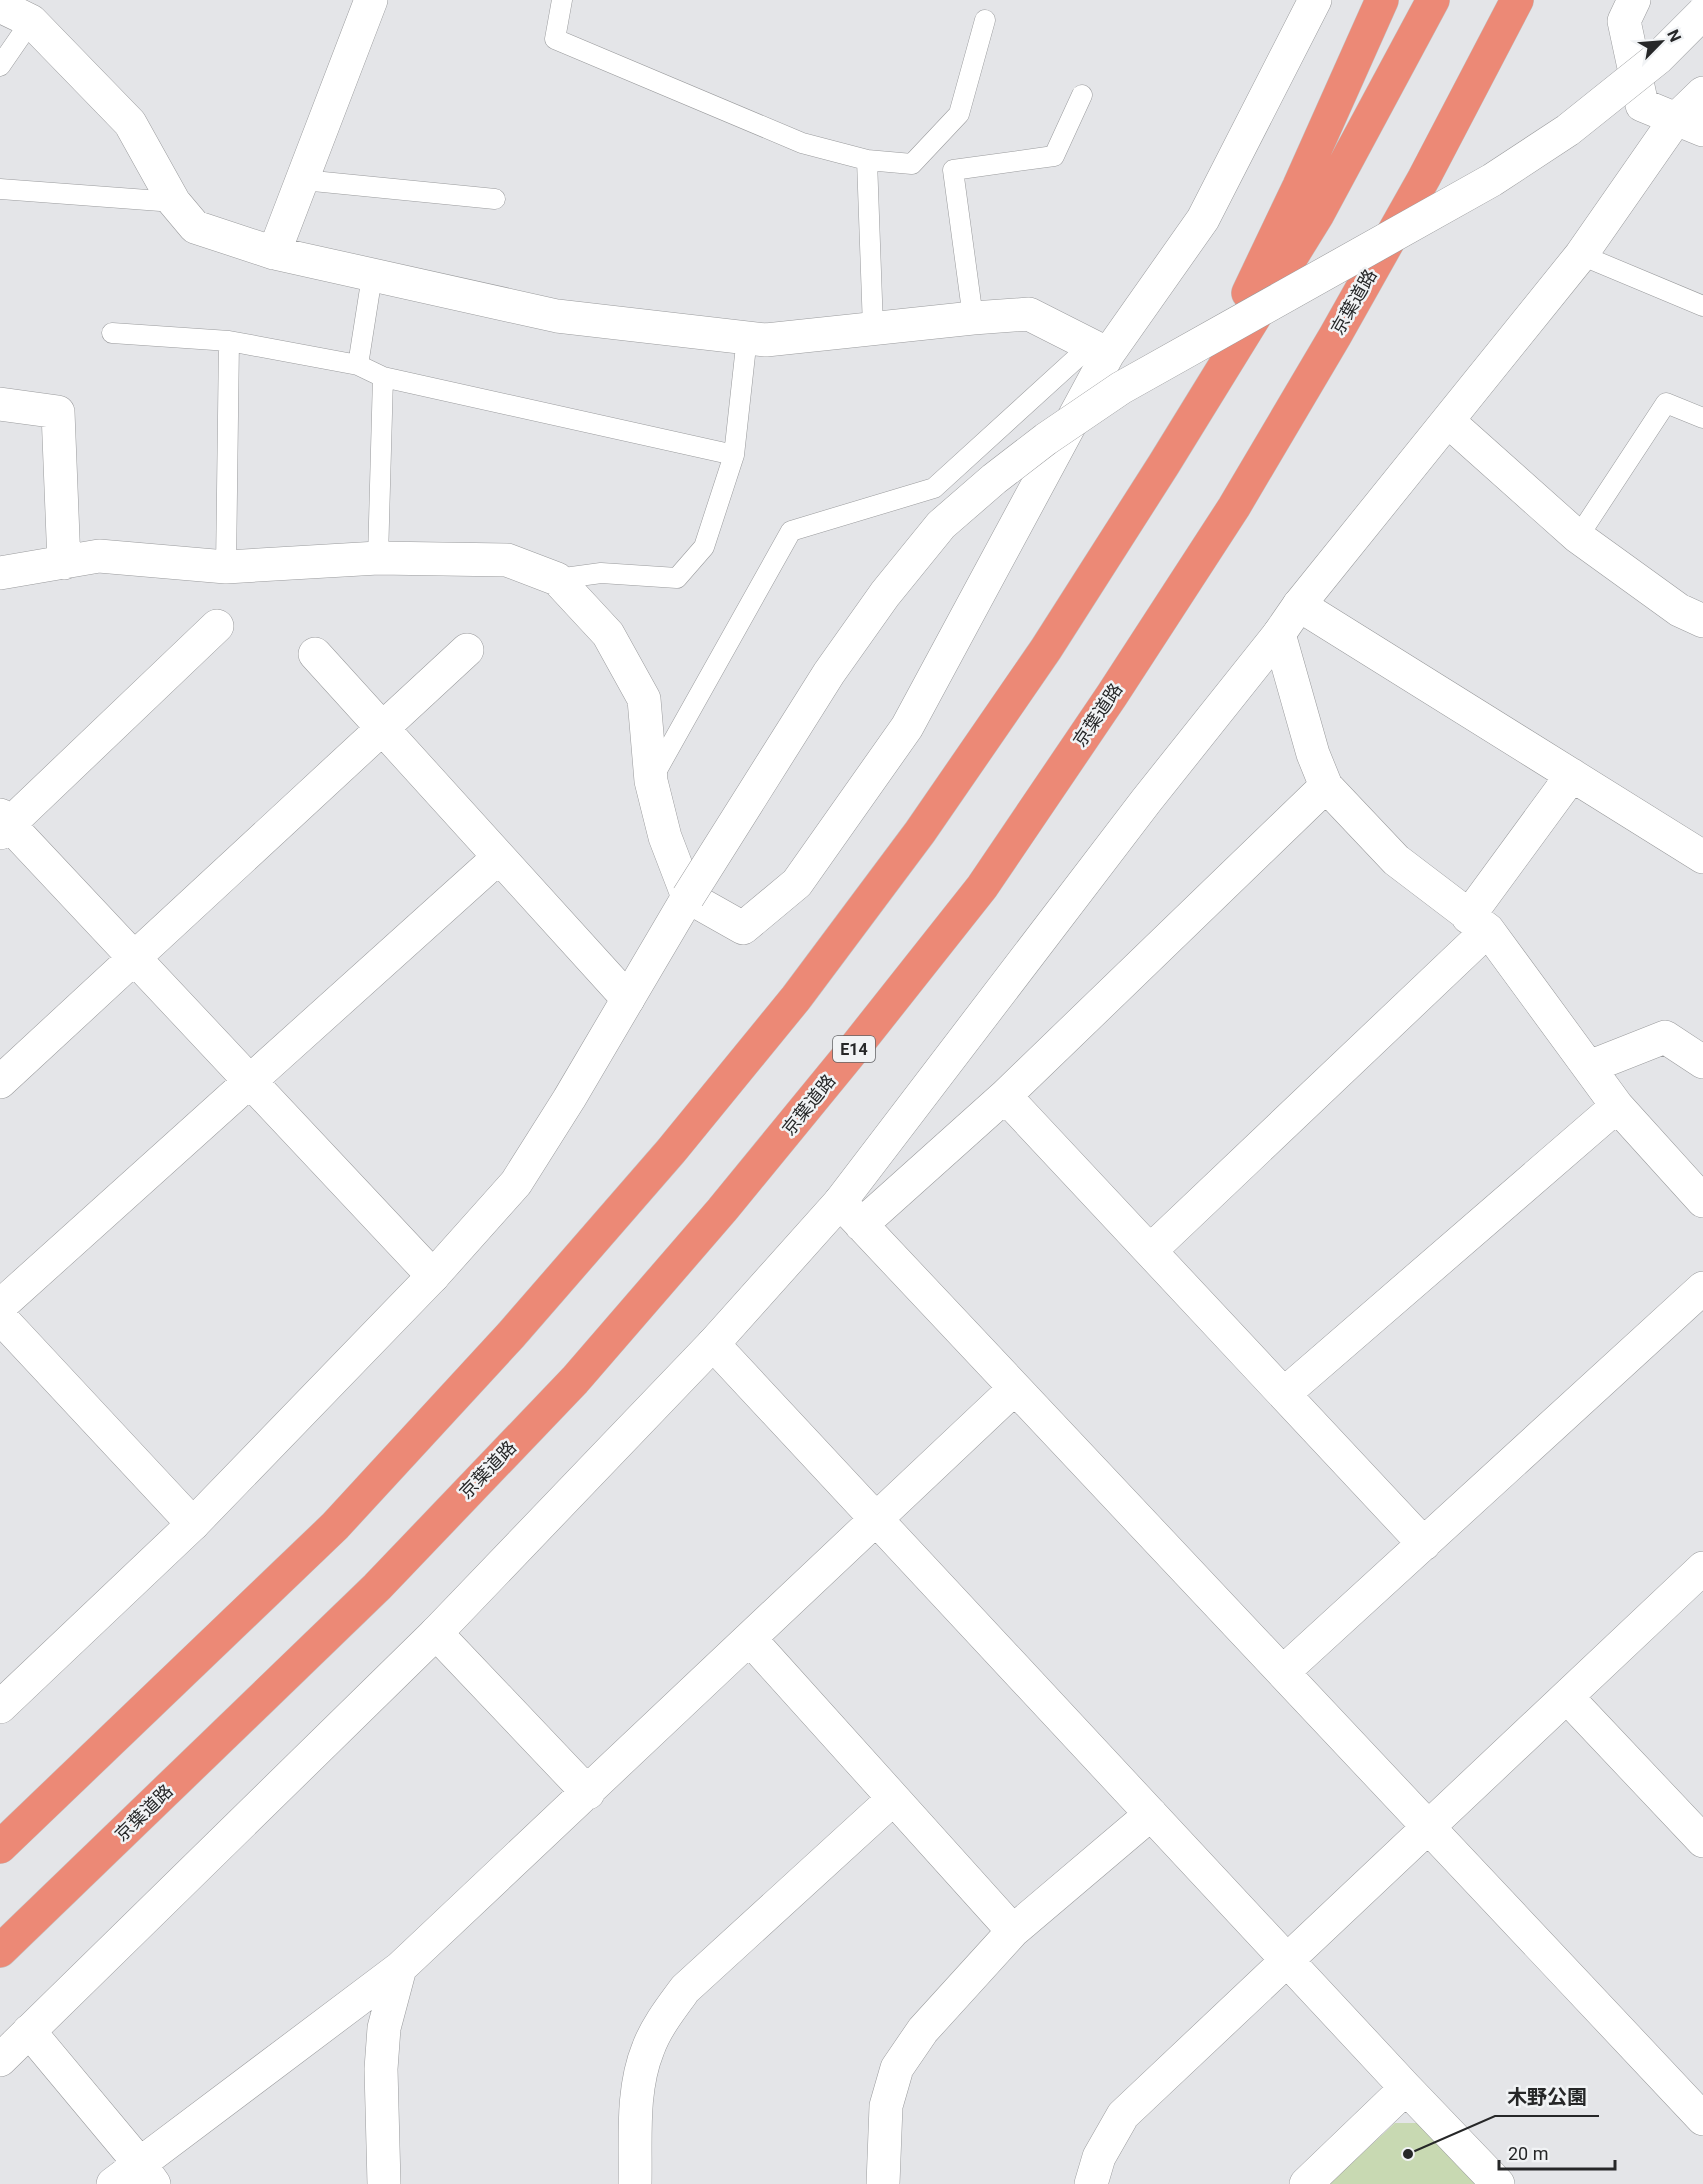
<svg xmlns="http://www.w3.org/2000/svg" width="1703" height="2184" viewBox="0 0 1703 2184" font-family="Roboto,'Noto Sans JP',sans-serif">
<rect width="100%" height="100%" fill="#e4e5e8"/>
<path fill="#c8d9b2" d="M1395 2123H1424L1482 2184H1329Z"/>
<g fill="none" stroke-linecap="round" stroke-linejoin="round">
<defs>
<path id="lane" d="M562 0 555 39 802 143 867 160 912 164 959 114 985 20
M0 66 31 21
M867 160 873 328
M303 180 495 199
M0 189 174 202
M1581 255 1703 306
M372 276 358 365 383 377 734 455
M973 318 953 170 1054 156 1082 95
M112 333 229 341 358 365
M1578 537 1666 403 1703 418
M378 558 383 377
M226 567 229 341
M557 579 601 573 677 578 704 547 734 455 747 337
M652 779 791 531 934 488 1091 345"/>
<path id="street" d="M1634 0 1624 21 1642 105 1703 130
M0 6 31 21 130 123 174 202 195 227 274 253 557 316 766 340 973 318 1029 314 1108 354
M274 253 371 0
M0 404 58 412 64 563
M1448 421 1578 537 1679 610 1703 621
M0 573 99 556 226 567 378 558 507 560 557 579 608 634 644 699 651 781 665 837 688 897 743 928 797 883 907 727 1108 354 1203 219 1315 0
M1299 605 1703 857
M1279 634 1313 754 1326 786 1396 860 1488 930 1617 1106 1703 1201
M315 654 628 999
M0 815 433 1276
M0 833 217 626
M1468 917 1572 775
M1589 1067 1665 1037 1703 1062
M0 1082 467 650
M1005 1096 1424 1544
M840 1202 1703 2119
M861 1225 1005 1096 1326 786
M1150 1251 1488 930
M0 1306 499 857
M0 1317 193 1524
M713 1344 1406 2088 1498 2184
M1284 1394 1617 1106
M436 1633 588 1793
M750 1639 1013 1931
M1283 1672 1703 1288
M1567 1697 1703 1841
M29 2031 140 2164 154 2184
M113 2184 400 1968 1015 1388
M384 2184 381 2069 384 2028 400 1968
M635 2184C636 2140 631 2091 648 2049 656 2027 671 2008 685 1989L893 1799
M883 2184 886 2106 897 2068 923 2030 1013 1931 1151 1814
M1091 2184 1099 2157 1123 2115 1703 1568
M1306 2184 1406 2088"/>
<path id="secondary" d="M0 1707 193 1524 433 1276 516 1183 569 1099 688 897
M0 2060 436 1633 713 1344 840 1202 1146 801 1279 634 1299 605 1581 255 1675 120 1703 93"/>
<path id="highway" d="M1248 293 1299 186 1382 0
M0 1847 335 1526 511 1335 671 1151 796 998 920 832 1046 649 1164 464 1318 214 1433 0
M0 1951 377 1587 575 1380 722 1210 853 1050 982 887 1112 695 1234 507 1335 336 1424 178 1517 0"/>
</defs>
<use href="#lane" stroke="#9a9b9d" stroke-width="21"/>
<use href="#street" stroke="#9a9b9d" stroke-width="34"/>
<use href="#secondary" stroke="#9a9b9d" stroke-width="34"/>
<use href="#highway" stroke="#c2c3c3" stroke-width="34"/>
<use href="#lane" stroke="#fff" stroke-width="20"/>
<use href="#street" stroke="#fff" stroke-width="33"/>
<use href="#secondary" stroke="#fff" stroke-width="33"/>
<use href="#highway" stroke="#ec8976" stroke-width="33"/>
<defs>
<path id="secondary-bridge" d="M688 897 829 673 885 594 941 525 994 479 1046 439 1121 388 1492 180 1568 130 1658 58 1703 13"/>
</defs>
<use href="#secondary-bridge" stroke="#9a9b9d" stroke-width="34" stroke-linecap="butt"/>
<use href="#secondary-bridge" stroke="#fff" stroke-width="33"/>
</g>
<g text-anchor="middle" stroke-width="5" stroke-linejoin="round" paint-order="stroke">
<rect fill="#f1f3f5" stroke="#636466" stroke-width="1.5" x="833" y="1036" width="42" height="26" rx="4.5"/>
<g font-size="16" font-weight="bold" fill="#262728">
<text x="854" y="1055">E14</text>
</g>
<g font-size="18" fill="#262728" stroke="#f1f3f5">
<text transform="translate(1354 302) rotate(-60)" y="6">京葉道路</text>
<text transform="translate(1098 715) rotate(-56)" y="6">京葉道路</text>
<text transform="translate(809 1105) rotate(-51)" y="6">京葉道路</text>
<text transform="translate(488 1470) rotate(-46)" y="6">京葉道路</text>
<text transform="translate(144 1813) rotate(-44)" y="6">京葉道路</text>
</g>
</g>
<path fill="none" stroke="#262728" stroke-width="2" d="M1408 2154L1495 2116H1599"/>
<circle fill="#262728" stroke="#f1f3f5" stroke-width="2" cx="1408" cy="2154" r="6"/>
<g font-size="20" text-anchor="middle" font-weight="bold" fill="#262728" stroke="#f1f3f5" stroke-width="5" stroke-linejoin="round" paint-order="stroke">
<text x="1547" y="2104">木野公園</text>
</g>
<g transform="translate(1661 42) rotate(65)" stroke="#f1f3f5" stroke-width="4.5" paint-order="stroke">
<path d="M0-4.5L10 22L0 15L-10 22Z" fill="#262728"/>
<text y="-9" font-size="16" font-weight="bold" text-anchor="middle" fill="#262728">N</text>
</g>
<path d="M1499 2160v9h116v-9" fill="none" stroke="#262728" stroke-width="3"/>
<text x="1508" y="2160" font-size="18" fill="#262728" stroke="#f1f3f5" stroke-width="4.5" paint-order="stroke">20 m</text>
</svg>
